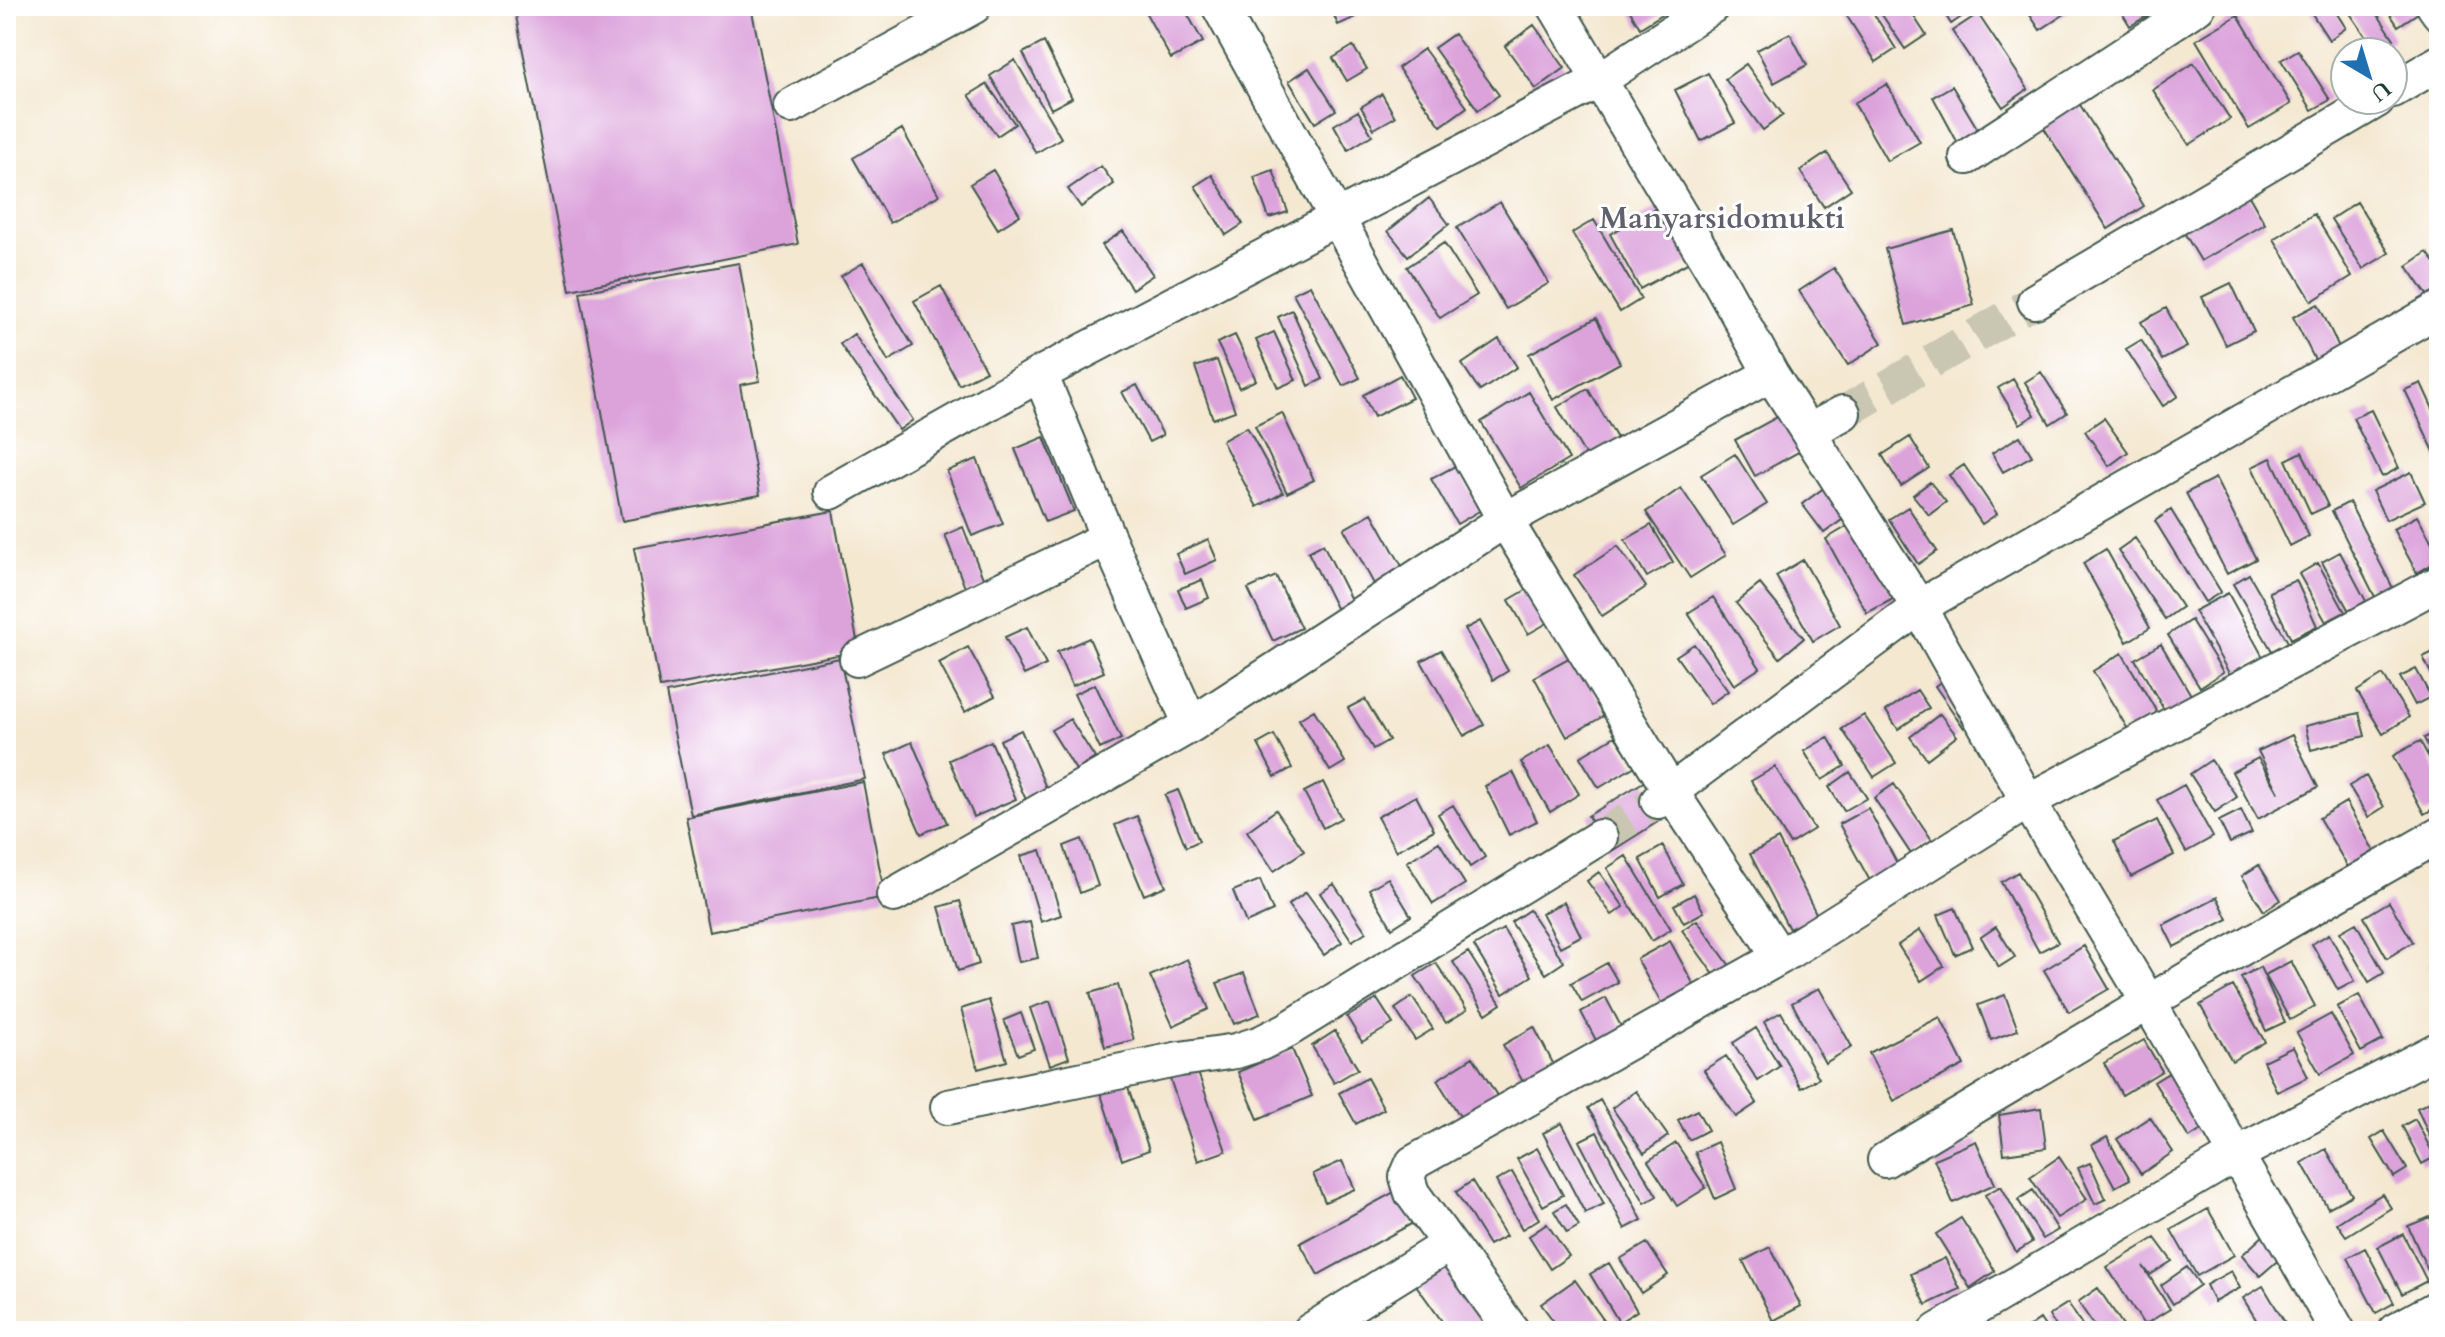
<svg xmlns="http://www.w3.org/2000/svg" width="2445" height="1337" viewBox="0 0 2445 1337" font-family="Cardo,serif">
<rect width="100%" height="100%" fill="#fff"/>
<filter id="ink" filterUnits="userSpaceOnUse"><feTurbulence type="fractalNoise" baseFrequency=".0125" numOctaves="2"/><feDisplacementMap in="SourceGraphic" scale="16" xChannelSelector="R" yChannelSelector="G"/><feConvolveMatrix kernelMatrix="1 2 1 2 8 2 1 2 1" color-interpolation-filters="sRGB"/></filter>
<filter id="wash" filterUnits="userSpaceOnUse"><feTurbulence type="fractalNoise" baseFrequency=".006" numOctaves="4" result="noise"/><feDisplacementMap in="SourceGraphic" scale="32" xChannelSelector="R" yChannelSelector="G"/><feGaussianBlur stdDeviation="1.8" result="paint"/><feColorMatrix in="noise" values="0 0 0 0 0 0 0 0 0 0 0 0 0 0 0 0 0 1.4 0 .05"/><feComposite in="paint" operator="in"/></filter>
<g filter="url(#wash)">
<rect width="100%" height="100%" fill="#f4e8d1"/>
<g id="blocks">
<path fill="#dca3db" d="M514 6H751L798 244 570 290Z
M1142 6H1183L1203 42 1171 59Z
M1330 6H1352L1356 17 1338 25Z
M1627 6H1675L1640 28Z
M1855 6H1869L1896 49 1876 62 1845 13Z
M1876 6H1907L1926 35 1905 49Z
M1940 6H1971L1973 9 1951 24Z
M2024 6H2077L2040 30Z
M2118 6H2151L2155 11 2130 26Z
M2307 6H2332L2346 28 2329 40Z
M2345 6H2372L2394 39 2376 51Z
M2385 6H2422L2424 9 2398 26Z
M1978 14 2028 89 2003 107 1952 31Z
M2238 15 2291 104 2249 129 2196 40Z
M1534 25 1565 68 1536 89 1505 46Z
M1790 33 1807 65 1774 83 1757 50Z
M1454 34 1499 95 1478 110 1434 48Z
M1044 42 1072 98 1051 109 1023 53Z
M1353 46 1367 69 1347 81 1333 58Z
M1424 49 1467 107 1441 126 1398 68Z
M2298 50 2330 100 2312 110 2281 60Z
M1015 60 1061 138 1036 153 990 76Z
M2194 63 2230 119 2189 145 2153 90Z
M1746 64 1783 115 1763 130 1725 79Z
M1309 68 1336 110 1315 123 1289 81Z
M1708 73 1735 123 1701 141 1675 90Z
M987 84 1015 124 997 136 969 95Z
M1887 84 1920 142 1887 161 1854 103Z
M1952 86 1980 133 1959 145 1933 97Z
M1382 94 1395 117 1374 129 1361 107Z
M2075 97 2144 206 2108 229 2039 120Z
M1358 111 1372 135 1348 150 1334 125Z
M902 129 939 195 890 223 853 158Z
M1827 153 1851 189 1824 207 1800 171Z
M1101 166 1114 184 1081 207 1068 189Z
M993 170 1020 215 998 229 970 184Z
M1273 170 1288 212 1269 218 1254 177Z
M1212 175 1243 224 1226 235 1195 186Z
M2245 189 2265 224 2201 261 2180 226Z
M1429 198 1449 224 1408 256 1388 231Z
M1500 202 1549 283 1506 309 1457 228Z
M2357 202 2389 253 2363 269 2331 219Z
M1660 206 1691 261 1640 289 1610 234Z
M2314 214 2352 276 2312 301 2274 239Z
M1594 220 1641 299 1620 312 1572 233Z
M1953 230 1974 305 1906 325 1885 249Z
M1123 231 1153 275 1132 289 1102 245Z
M1444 243 1477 295 1440 318 1407 267Z
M2427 252 2439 268V293L2430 299 2407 266Z
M739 263 760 381 740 385 760 495 622 521 580 292Z
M863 263 913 346 888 361 841 276Z
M1834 268 1882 343 1848 365 1799 291Z
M2231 283 2254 331 2226 345 2202 297Z
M1310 285 1360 378 1343 386 1293 293Z
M941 286 986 371 959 385 914 301Z
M2318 304 2339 347 2315 360 2293 317Z
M2166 308 2187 347 2162 360 2141 322Z
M1292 310 1323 379 1309 386 1278 317Z
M1596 318 1620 363 1553 400 1529 354Z
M1274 332 1296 380 1278 388 1256 340Z
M854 334 913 420 899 430 840 344Z
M1235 335 1256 380 1239 388 1217 343Z
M1499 339 1517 367 1480 391 1462 364Z
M2141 340 2178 396 2163 406 2126 349Z
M1217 360 1235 411 1213 419 1195 367Z
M2041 372 2067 413 2050 424 2025 382Z
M1400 375 1412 398 1374 417 1363 395Z
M2013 379 2035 415 2020 424 1998 388Z
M2421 383 2439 422V462L2405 390Z
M1137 385 1163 435 1149 442 1122 392Z
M1588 389 1618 440 1587 458 1557 407Z
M1529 392 1569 459 1521 488 1481 422Z
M1792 409 1811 445 1755 476 1735 440Z
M2371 410 2399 468 2382 477 2353 418Z
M1282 413 1314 480 1287 493 1255 426Z
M2104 418 2128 452 2109 466 2085 431Z
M1247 427 1283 493 1257 507 1222 441Z
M2020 436 2032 456 2003 472 1992 453Z
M1044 437 1074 511 1045 522 1015 449Z
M1910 437 1929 468 1901 486 1882 455Z
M2302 452 2328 506 2311 514 2286 460Z
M1735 454 1767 504 1733 525 1701 475Z
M2271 458 2309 536 2290 546 2252 467Z
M977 459 1003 524 972 536 947 471Z
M1964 465 1997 514 1982 524 1949 475Z
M1455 466 1481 510 1457 524 1431 479Z
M2411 472 2425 502 2386 520 2372 491Z
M2215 478 2256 559 2227 574 2186 493Z
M1832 482 1854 511 1824 533 1802 504Z
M1930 482 1946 502 1929 515 1913 495Z
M1681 488 1726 555 1690 578 1646 512Z
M2349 502 2397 596 2379 605 2332 511Z
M1908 507 1937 551 1918 564 1889 519Z
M2171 510 2221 592 2205 602 2155 521Z
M833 511 859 651 660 688 634 548Z
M1372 513 1403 568 1374 584 1344 529Z
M2417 516 2439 555V560L2417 573 2393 529Z
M1853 523 1895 598 1867 613 1826 539Z
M1651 525 1673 562 1647 577 1625 540Z
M963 527 986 586 967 593 945 535Z
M2135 538 2182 607 2165 619 2118 550Z
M1208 539 1217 560 1185 574 1176 554Z
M1323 544 1354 606 1339 614 1308 552Z
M1618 546 1646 587 1602 616 1574 575Z
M2106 549 2150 628 2127 642 2083 563Z
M2340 552 2366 601 2349 611 2322 562Z
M1803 560 1840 625 1813 641 1776 576Z
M2318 563 2345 612 2326 622 2299 574Z
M2249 574 2288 642 2272 651 2233 584Z
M1276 576 1301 628 1273 641 1248 589Z
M1202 580 1209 598 1186 608 1178 589Z
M2296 580 2317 626 2291 639 2269 592Z
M1760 584 1804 638 1780 658 1736 603Z
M1531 587 1551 621 1528 634 1509 600Z
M2228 593 2263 657 2230 675 2194 611Z
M1713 597 1760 668 1734 685 1688 613Z
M2191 620 2223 672 2200 687 2168 635Z
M1480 621 1508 671 1493 680 1465 629Z
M1027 627 1046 665 1024 675 1005 637Z
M1089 638 1104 672 1072 686 1057 652Z
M1694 644 1728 691 1710 704 1676 656Z
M2161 644 2194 700 2167 715 2135 659Z
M968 647 995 696 965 712 939 663Z
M2439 649V690L2423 657Z
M1441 650 1484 725 1464 736 1421 661Z
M2122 653 2158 714 2129 731 2093 671Z
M1574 655 1607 714 1567 737 1534 677Z
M840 658 865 779 691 815 666 693Z
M2416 669 2431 697 2415 705 2400 677Z
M2383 675 2409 717 2383 734 2357 691Z
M1948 677 1977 718 1964 728 1935 686Z
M1095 684 1121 739 1100 749 1074 694Z
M1917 690 1929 708 1898 729 1886 711Z
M1365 699 1389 740 1373 749 1348 708Z
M1314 710 1345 762 1330 771 1299 719Z
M2359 713 2365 736 2311 750 2305 726Z
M1940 714 1957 736 1927 759 1910 737Z
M1864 715 1896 763 1874 777 1842 729Z
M1070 719 1095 758 1076 770 1051 730Z
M1021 730 1047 790 1026 800 1000 740Z
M2439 731V768L2424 738Z
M1274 735 1292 768 1275 777 1258 744Z
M2292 735 2318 787 2258 819 2232 772 2258 758 2279 793 2258 751Z
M1615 736 1635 766 1599 788 1580 757Z
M1828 737 1845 766 1822 780 1804 751Z
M991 741 1016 799 974 817 949 760Z
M2420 741 2439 776V806L2424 814 2393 756Z
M912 742 947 823 921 834 886 754Z
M1550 745 1579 794 1550 812 1521 762Z
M2211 760 2237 797 2215 812 2190 774Z
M1775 767 1814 829 1790 844 1751 781Z
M1513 772 1537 821 1509 835 1485 786Z
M1850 772 1867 798 1844 811 1829 787Z
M2366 776 2384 807 2368 817 2349 786Z
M1645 781 1667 816 1610 852 1588 816Z
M863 782 885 897 709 932 686 817Z
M1323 782 1341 818 1323 828 1304 792Z
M1894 784 1932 840 1911 854 1874 798Z
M2184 785 2213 837 2186 852 2157 800Z
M1178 790 1199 841 1186 847 1165 795Z
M1416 796 1434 830 1396 851 1377 817Z
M2346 802 2374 851 2348 867 2319 818Z
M1453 805 1485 857 1470 867 1438 814Z
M1868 808 1898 865 1870 881 1839 824Z
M1276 810 1304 851 1274 871 1247 831Z
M2241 810 2252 833 2230 843 2219 821Z
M1137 816 1166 886 1144 895 1115 825Z
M2157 820 2174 855 2131 877 2114 841Z
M1082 839 1098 886 1080 893 1064 846Z
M1778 839 1817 915 1789 929 1750 854Z
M1439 842 1465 884 1433 904 1407 862Z
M1663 846 1683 884 1660 897 1640 859Z
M1041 850 1061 915 1041 922 1021 856Z
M1626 856 1671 929 1652 941 1607 868Z
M2259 865 2281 900 2264 911 2242 876Z
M1599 872 1624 907 1612 915 1587 881Z
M2018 872 2058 942 2039 952 2001 882Z
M1388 878 1411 916 1392 928 1369 889Z
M1260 880 1273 911 1246 923 1233 891Z
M1334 884 1366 932 1352 941 1320 893Z
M1306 892 1342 942 1324 955 1288 905Z
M1694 894 1704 912 1684 923 1674 905Z
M2217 897 2228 919 2174 947 2163 925Z
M960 901 979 964 958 971 939 907Z
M1564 902 1581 936 1560 947 1542 913Z
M2389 902 2413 942 2387 958 2364 917Z
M1955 908 1972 947 1955 955 1938 915Z
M1529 910 1564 962 1546 974 1511 922Z
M1697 920 1730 966 1715 976 1682 930Z
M1030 922 1038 958 1019 962 1011 926Z
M2356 923 2384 973 2369 982 2340 932Z
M1996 927 2015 957 1999 967 1981 937Z
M1503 929 1532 976 1503 994 1474 946Z
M1920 930 1944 966 1921 981 1898 945Z
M2329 934 2355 981 2338 990 2312 944Z
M1670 941 1694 985 1661 1003 1637 959Z
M2084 946 2109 989 2069 1012 2044 970Z
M1468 952 1501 1004 1486 1014 1453 962Z
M1187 959 1209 1009 1173 1026 1150 976Z
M2439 960V987L2429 964Z
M2291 961 2315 1006 2290 1020 2265 975Z
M1436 963 1467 1010 1446 1023 1415 976Z
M1607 963 1618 982 1582 1002 1571 983Z
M2260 967 2285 1022 2266 1031 2241 977Z
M1244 973 1260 1014 1234 1024 1217 983Z
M1118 985 1134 1040 1105 1047 1090 993Z
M2233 986 2265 1042 2232 1061 2200 1005Z
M1819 988 1852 1047 1825 1063 1792 1003Z
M2005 995 2018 1030 1991 1040 1978 1005Z
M2359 995 2383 1040 2361 1052 2337 1007Z
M1412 997 1433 1029 1415 1040 1395 1009Z
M1606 998 1624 1032 1599 1046 1581 1012Z
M1377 999 1393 1024 1362 1042 1347 1017Z
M989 1000 1007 1061 978 1069 961 1009Z
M1050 1001 1069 1058 1050 1065 1030 1008Z
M1781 1012 1819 1078 1801 1088 1764 1022Z
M1021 1013 1034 1049 1018 1055 1004 1020Z
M2331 1014 2354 1055 2320 1074 2297 1033Z
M1940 1017 1964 1065 1894 1101 1869 1053Z
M1534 1027 1555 1067 1524 1084 1503 1045Z
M1756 1028 1780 1066 1758 1081 1733 1043Z
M1335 1031 1358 1069 1334 1083 1312 1046Z
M2144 1040 2162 1071 2122 1095 2104 1063Z
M2293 1047 2308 1077 2277 1092 2263 1061Z
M1292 1049 1312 1096 1258 1119 1238 1072Z
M1726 1056 1757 1103 1736 1117 1704 1070Z
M1473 1057 1499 1099 1463 1121 1437 1080Z
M1196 1067 1226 1151 1198 1161 1169 1076Z
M2172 1071 2206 1127 2189 1138 2154 1082Z
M1124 1076 1149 1150 1122 1160 1098 1085Z
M1367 1078 1384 1109 1356 1124 1339 1093Z
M1636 1091 1668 1136 1644 1153 1612 1108Z
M1600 1100 1657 1196 1645 1203 1588 1108Z
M2430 1102 2439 1121V1138L2432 1142 2417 1108Z
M2041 1108 2046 1148 2004 1154 1999 1115Z
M1697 1110 1708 1130 1689 1140 1678 1120Z
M2150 1117 2173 1152 2141 1174 2117 1139Z
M2415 1119 2435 1157 2422 1164 2402 1126Z
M1562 1123 1604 1204 1585 1213 1543 1133Z
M2384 1131 2407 1169 2394 1177 2371 1139Z
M1597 1132 1642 1220 1625 1229 1579 1141Z
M2107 1137 2130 1179 2115 1187 2092 1145Z
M1976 1141 1995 1184 1953 1203 1934 1159Z
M1717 1142 1736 1189 1715 1199 1695 1152Z
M1676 1143 1706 1188 1677 1206 1648 1161Z
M1537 1148 1563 1195 1543 1206 1517 1159Z
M2326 1149 2352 1195 2328 1208 2302 1163Z
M2059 1157 2087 1199 2057 1218 2030 1177Z
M1342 1161 1355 1189 1325 1202 1313 1174Z
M2090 1163 2106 1199 2095 1204 2078 1168Z
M1512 1172 1539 1219 1522 1229 1496 1181Z
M1472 1181 1506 1236 1489 1245 1456 1192Z
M2001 1186 2032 1242 2016 1252 1985 1195Z
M2033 1190 2058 1230 2043 1239 2018 1200Z
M1396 1191 1413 1223 1318 1275 1300 1243Z
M2382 1194 2391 1208 2346 1236 2337 1223Z
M1566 1204 1579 1226 1567 1233 1554 1211Z
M2208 1209 2234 1255 2197 1276 2171 1230Z
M2430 1217 2439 1238V1268L2429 1273 2408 1226Z
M1961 1218 1995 1271 1970 1288 1936 1234Z
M1547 1224 1569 1256 1550 1269 1529 1236Z
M2403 1234 2427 1281 2402 1294 2378 1247Z
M2264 1235 2283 1256 2260 1276 2242 1255Z
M2155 1238 2172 1261 2150 1275 2143 1266 2170 1309 2144 1325 2107 1267Z
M1647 1243 1668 1275 1641 1293 1620 1259Z
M1770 1247 1801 1306 1773 1321 1743 1261Z
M2365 1248 2394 1303 2376 1313 2347 1258Z
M1945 1258 1960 1289 1926 1305 1911 1274Z
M1609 1263 1637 1311 1619 1322 1590 1274Z
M1445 1264 1490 1327 1484 1331H1449L1416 1285Z
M2187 1267 2200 1285 2173 1304 2161 1285Z
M2231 1271 2240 1288 2214 1302 2206 1285Z
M1575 1280 1605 1322 1592 1331H1561L1541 1304Z
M2263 1286 2290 1331H2263L2243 1298Z
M2098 1288 2127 1331H2098L2078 1302Z
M2068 1303 2086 1331H2059L2049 1315Z
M2040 1319 2048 1331H2023Z"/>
</g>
</g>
<g filter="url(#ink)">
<use href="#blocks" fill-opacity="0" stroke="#3f574c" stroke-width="2"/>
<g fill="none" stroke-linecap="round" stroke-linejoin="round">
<path stroke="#c9c6b2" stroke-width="34" stroke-dasharray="34 17" stroke-linecap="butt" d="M1843 413 2035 301
M1600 837 1658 801"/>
<defs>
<path id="minor" d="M1219 6 1505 520 1671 792 1780 957
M1555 6 1719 280 1771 374 1919 607 2028 801 2149 1003 2338 1331
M2434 6 2439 13
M2393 90 2439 63
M791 106 974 6
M1967 157 2198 6
M2035 301 2377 100
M1040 374 1108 538 1191 725
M1808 432 1843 413
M831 492 1040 374 1598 81 1712 6
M857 659 1108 538
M1658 801 1919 607 2439 309
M894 895 1191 725 1505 520 1771 374
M948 1107 1180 1059 1236 1051 1261 1043 1287 1030 1600 837
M1885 1160 2191 977 2439 835
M1310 1331 1449 1244
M1512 1331 1412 1193 1407 1177 1413 1163 1780 957 2028 801 2439 583
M1937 1331 2237 1154 2439 1049
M2395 1331 2439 1307"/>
</defs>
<use href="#minor" stroke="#3f574c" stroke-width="38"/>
<use href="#minor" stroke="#fff" stroke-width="34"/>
</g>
</g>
<g text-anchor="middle" stroke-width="6" stroke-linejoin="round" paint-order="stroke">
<g font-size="30" font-weight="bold" fill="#61616e" stroke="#fff">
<text x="1722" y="228">Manyarsidomukti</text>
</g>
</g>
<rect width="2445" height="1337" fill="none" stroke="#fff" stroke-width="32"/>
<g transform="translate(2369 76) rotate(142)"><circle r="38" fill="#ffffff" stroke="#a5b1ae" stroke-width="2"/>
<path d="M0-6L14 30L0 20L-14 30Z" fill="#1f6fb2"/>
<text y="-12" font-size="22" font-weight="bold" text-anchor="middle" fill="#1f3d34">U</text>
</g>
</svg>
